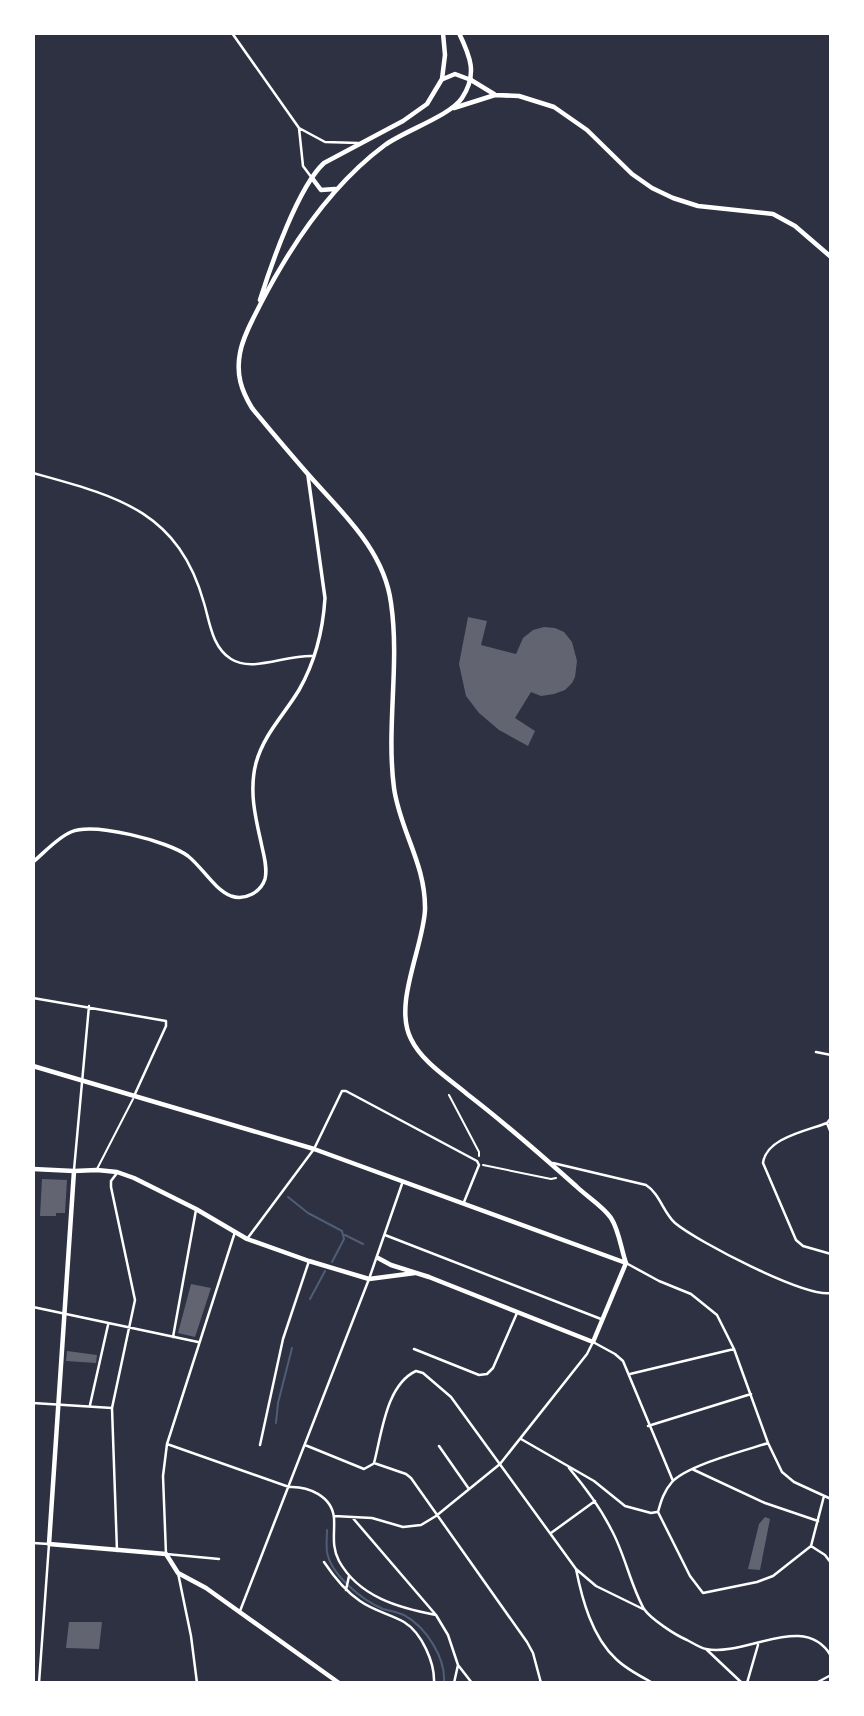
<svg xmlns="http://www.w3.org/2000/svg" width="864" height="1716" viewBox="0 0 864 1716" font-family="'Libre Baskerville',serif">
<rect width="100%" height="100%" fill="#2d3142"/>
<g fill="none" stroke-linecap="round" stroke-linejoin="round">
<path stroke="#4f5d75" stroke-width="2" d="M288 1197 308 1213 342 1231 344 1239 332 1262
M345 1235 363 1244
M310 1299 325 1271
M276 1423 278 1403 292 1348
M327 1530C327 1537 326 1545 327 1552 331 1575 362 1600 383 1609 390 1611 397 1612 404 1615 426 1627 446 1658 444 1683"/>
</g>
<path fill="#626471" d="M468 617 487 621 481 645 516 654 523 638 533 630 544 627 555 628 564 632 572 642 577 661 575 677 572 683 565 690 554 694 541 696 531 692 515 718 535 731 528 746 499 730 479 713 466 696 459 664Z
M42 1179 67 1180 65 1213H56V1216H40Z
M191 1284 211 1288 195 1337 178 1333Z
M67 1351 97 1355 96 1363 66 1361Z
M765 1517 770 1519 760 1570 748 1569 759 1524Z
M69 1622H102L99 1649 66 1648Z"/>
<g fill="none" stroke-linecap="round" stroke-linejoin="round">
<path stroke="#fff" stroke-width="2" d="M449 1095 479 1152V1156
M483 1165 551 1179 556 1178"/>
<path stroke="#fff" stroke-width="2" d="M97 1169 133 1099"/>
<path stroke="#fff" stroke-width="2.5" d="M232 33 299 128 325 142 358 143
M299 128 303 166 312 178
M33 473C116 496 178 510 204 603 210 623 212 647 231 659 253 673 287 654 314 656
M33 998 166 1021V1026L134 1096
M816 1052 831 1055
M831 1118 827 1123 831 1133
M827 1123C806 1131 766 1138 763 1163L796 1240 803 1246 831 1254
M553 1163 646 1185C660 1194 663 1212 675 1223 698 1242 804 1297 831 1293
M74 1170 89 1006
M385 1235 601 1319
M247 1239 314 1149 342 1091H346L477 1161 479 1165 464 1202
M626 1263 659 1281 691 1294 717 1315 734 1349 768 1443 782 1472 794 1482 831 1499
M33 1307 198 1342
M173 1337 196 1210
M414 1349 479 1375 487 1374 493 1368 517 1313
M630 1374 734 1349
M33 1403 112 1408
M90 1405 108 1325
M648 1426 751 1394
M521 1439 594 1481 625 1506 651 1513 657 1512
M768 1443C744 1451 688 1465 672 1482 664 1491 661 1501 658 1512L690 1576 703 1593 757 1582 773 1576 811 1546
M167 1444 289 1487C308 1486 332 1496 334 1518 335 1533 331 1546 339 1561 359 1597 399 1608 436 1615
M260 1445 283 1339 309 1261
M305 1445 364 1469 373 1464
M439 1446 469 1489
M374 1463C382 1433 386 1385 416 1371L423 1373 451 1397 576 1569C582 1599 592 1637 616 1659 626 1669 640 1676 653 1683
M374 1463 406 1474 411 1478 527 1642 533 1653 541 1683
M569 1468C585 1487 600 1507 611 1529 625 1554 630 1584 644 1609 651 1619 675 1635 687 1640 693 1643 700 1648 706 1649 746 1657 805 1611 831 1656
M692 1469 765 1503 818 1521
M334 1516 372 1518 403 1527 421 1525 436 1516 500 1464 587 1354 593 1342 615 1354 623 1361 673 1481
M352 1517 436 1615 448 1635 458 1665 472 1683
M551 1533 595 1501
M33 1543 49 1544 39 1683
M811 1546 824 1496
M811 1546 825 1555 831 1563
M117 1551 112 1408 135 1300 111 1187V1181L117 1173
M219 1559 166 1554 163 1476 167 1444 235 1232
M324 1562C334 1577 345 1591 360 1601 374 1611 390 1614 404 1622 422 1633 435 1663 434 1683
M576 1569 596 1586 645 1610
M178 1573 191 1636 197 1683
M346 1590 349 1576
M240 1611 369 1279 403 1181
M706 1649 742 1683
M454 1683 458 1665
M747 1683 758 1645
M816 1683 831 1675"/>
<path stroke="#fff" stroke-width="3.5" d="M33 862C45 852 57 838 71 832 94 822 168 841 188 856 203 868 214 889 231 896 245 901 261 892 265 879 268 867 263 853 261 842 255 816 249 790 256 763 264 734 284 715 299 690 315 662 323 630 325 598L308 476"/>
<path stroke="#fff" stroke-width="4.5" d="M471 80 494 94
M454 108 495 95 519 96 554 107 587 130 632 174 652 188 673 198 698 206 773 214 795 226 831 257
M74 1171 49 1544 166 1554 178 1573 206 1588 339 1683"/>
<path stroke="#fff" stroke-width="4.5" d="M459 33C470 56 478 74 462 98 450 116 406 130 385 145 331 185 291 245 261 303 253 319 243 336 240 353 236 374 241 390 252 408 270 430 288 451 307 473 341 512 384 549 391 603 400 664 386 727 394 788 400 831 426 864 425 910 423 948 393 1004 411 1039 422 1062 448 1078 467 1094 505 1123 540 1154 576 1186 586 1196 603 1206 611 1218 619 1230 621 1249 626 1263
M443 79 455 74 471 80
M312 178 321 190 335 189
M260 300C271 265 298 187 324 163L403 121 427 104 442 79 445 55 443 33
M33 1066 314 1149 626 1263
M33 1169 74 1171 97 1170 117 1172 134 1178 196 1209 247 1239 309 1261 369 1279 415 1273
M378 1258 391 1265 429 1277 593 1342 626 1263"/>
</g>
<rect width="864" height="1716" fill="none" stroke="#ffffff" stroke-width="70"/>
</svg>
